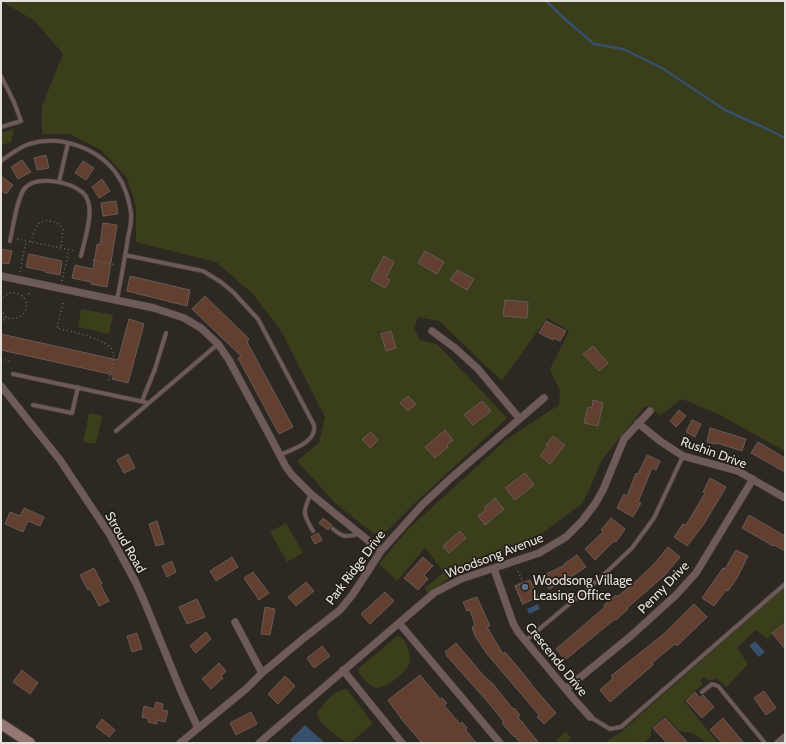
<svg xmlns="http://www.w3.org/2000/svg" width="786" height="744" viewBox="0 0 786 744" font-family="Cabin,sans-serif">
<rect width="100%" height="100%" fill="#2e2822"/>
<path fill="#3b3e1b" d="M1 1H785V451L718 414 682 399 661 415 645 406 602 460 583 503 544 532 454 575 428 593 425 588 444 572 425 548 397 581 379 564 407 530 508 438 559 405 560 391 550 369 569 331 547 318 502 381 439 321 418 317 414 329 420 340 437 344 507 418 413 505 387 531 374 534 335 503 297 461 319 443 325 417 281 331 252 293 216 262 136 242V206L127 178 101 150 69 134H42V106L63 54 35 21Z
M14 129 11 142 1 145V133Z
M81 309 113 315 109 334 78 327Z
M89 413 102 416 96 444 83 442Z
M286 523 303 553 287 562 270 532Z
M785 587V621L767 639 756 630 737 648 748 664 727 687 716 678C710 681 709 681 704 677L700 680 703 684 684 701 718 743H704V741L693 733 679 731 665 716 651 728V736L644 743H604L621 732Z
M397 636C403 637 405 641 407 646 410 654 412 661 407 668 403 675 382 691 374 687 367 685 363 677 358 672L359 668Z
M347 689 371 721 372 725 350 743C342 742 323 726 319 719 318 718 317 715 317 713 325 703 333 690 347 689Z
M566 731 571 738 565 743H558L556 740Z"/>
<path fill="#37506c" d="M538 604 540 609 529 614 527 609Z
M755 641 765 652 759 657 749 646Z
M305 725 324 742 325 743H293L290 740Z"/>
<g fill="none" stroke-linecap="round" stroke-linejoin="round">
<path stroke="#37506c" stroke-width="2.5" d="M546 1 566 20 594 44 623 49 662 68 725 110 767 129 785 138"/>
</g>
<path fill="#633f30" stroke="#655b57" d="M46 155 49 168 37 170 34 158Z
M22 160 31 172 18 179 11 167Z
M83 161 94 168 86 180 75 173Z
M1 176 13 185 6 194 1 191Z
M102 179 110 191 99 198 92 187Z
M116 201 118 214 103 216 101 203Z
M103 223 117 225 107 287 91 284V282L72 278 75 265 93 269 97 244 100 245Z
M1 249 12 251 9 264 1 263Z
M425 251 444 262 437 274 418 263Z
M29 254 62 261 60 275 45 272V271L26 267Z
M384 256 394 262 386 278 390 280 385 288 371 280Z
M457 270 474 279 467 290 450 280Z
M130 276 190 290 187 306 127 291Z
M205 296 249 339 247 342 293 427 279 434 238 358 241 356 192 309Z
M505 300 528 302 527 318 503 316Z
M129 319 144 324 128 383 112 379 114 375 1 350V334L118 360Z
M546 321 566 331 560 341 554 338 553 340 539 333Z
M391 331 396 348 386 351 381 334Z
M593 346 608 363 599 371 583 354Z
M408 396 416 404 408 411 400 403Z
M593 400 603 403 598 426 584 423 588 407 592 408Z
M482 401 491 411 473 425 464 415Z
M679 410 686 416 676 427 670 421Z
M692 420 701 424 695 437 686 432Z
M710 428 746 439 742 451 717 443 716 444 707 442Z
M445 430 453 440 447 445 448 447 435 458 425 447Z
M371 432 378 440 370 448 362 439Z
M553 436 565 445 550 464 540 456 548 446 546 445Z
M758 442 785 458V472L751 453Z
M128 454 135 468 124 473 117 460Z
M647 455 660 461 656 470 652 468 638 502 641 503 633 517 617 508 624 494 627 496 636 473 638 474Z
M525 473 534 485 515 500 505 488Z
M710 478 726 487 704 524 687 546 674 537 683 524 686 525 705 493 703 492Z
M495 498 504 509 485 525 478 516 486 510 484 508Z
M24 508 44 517 40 526 28 521 23 532 5 524 10 512 20 516Z
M749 515 785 536V551L774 545 773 546 742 528Z
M323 518 332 525 328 530 319 523Z
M611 518 625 529 616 542 614 541 595 560 585 549 603 532 601 530Z
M157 521 164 544 156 546 149 524Z
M460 531 466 538 449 553 443 546Z
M318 533 322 540 315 544 311 537Z
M668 547 680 557 665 575 627 608 628 609 616 620 615 619 565 660 556 649 605 607 604 605 616 595 617 597 632 585 654 564Z
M736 550 748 556 737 578 728 591 726 590 714 606 702 598 723 568 725 569Z
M577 555 586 567 563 582 549 589 542 576 565 565 564 564Z
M232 557 238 567 216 581 210 571Z
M423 557 433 566 424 575 428 579 418 590 404 578Z
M172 561 176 572 167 577 162 566Z
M94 568 102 584H100L109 601 99 606 90 589 88 590 80 575Z
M253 572 269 593 259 600 244 578Z
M530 580 538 597 523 604 515 586Z
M306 582 314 591 296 606 288 597Z
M385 592 394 601 370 624 361 614Z
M477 597 490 626 487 627 503 654 505 652 531 683H530L556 713 544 724 537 717 539 715 487 654 475 636 472 627 475 625 470 610 467 611 463 602Z
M197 599 205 617 187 624 179 607Z
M694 604 707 617 677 646 675 644 652 663 653 665 610 702 600 690 613 678 611 676 665 633Z
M265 607 275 609 270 635 261 634Z
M785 623V649L772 633Z
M206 632 211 639 196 653 190 646Z
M137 633 142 649 132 652 127 636Z
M456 643 483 675 493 684 513 709 514 708 520 715 518 717 539 743H520L515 736 514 737 502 723 504 722 487 701 446 655 447 654 445 652Z
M322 646 330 656 314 668 307 658Z
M219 663 226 671 221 676 223 678 211 689 202 679Z
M22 670 38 683 30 694 13 682Z
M420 675 440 699 442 698 447 703 444 705 460 724 462 722 467 728 465 729 476 743H422L403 721 388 700Z
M285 676 295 686 278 704 268 694Z
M764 691 776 708 766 715 754 698Z
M695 692 700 698 703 695 714 707 702 718 686 701Z
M156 702 163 704 162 710 168 711 165 722 157 720V724L148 722 149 719 142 717 144 706 154 709Z
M251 712 257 724 236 735 230 723Z
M665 718 688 743H667L653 728Z
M723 718 744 743H722L710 730Z
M102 719 115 730 109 737 96 727Z"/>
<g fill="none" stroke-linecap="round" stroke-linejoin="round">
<defs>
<path id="lane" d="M1 76 14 102 21 121 1 127
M1 161C9 155 20 147 29 144 62 134 100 149 118 176 125 186 129 200 131 213 132 221 130 229 128 237 125 258 121 279 117 300
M59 182 68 143
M10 241C13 228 17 197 25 188 37 175 70 182 82 192 86 195 88 200 89 205 92 218 84 242 81 256
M125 255 203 271 221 282 233 292 258 319 314 425C317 442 293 449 280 455
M13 374 149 403
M142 401 155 369 166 333
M33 405 72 413 78 387
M116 431 218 344
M311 494C302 512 303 514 313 531
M333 529C344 538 346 537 360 534
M525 641 598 580 632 548 654 518 683 456
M702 692 712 684 718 686 765 743
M590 717 610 729 621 727 785 584"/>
<path id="street" d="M1 276 154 308 184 318 201 328 218 344 229 360 273 442 286 467 292 475 311 494 381 551
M432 331 455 348 478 369 519 418
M1 386 60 460 110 535 136 583 145 603 181 691 198 728
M638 423 660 441 683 456 738 471 785 498
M494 569 513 623 518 632 573 698 590 717
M235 622 262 673
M399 623 500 743
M343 670 402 743
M566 689 632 635 676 595 696 573 753 479
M180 743 246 689 262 673 304 638 340 610 353 594 381 551 423 504 451 478 544 398
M259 743 434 593 461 579 539 553 566 537 582 521 595 504 603 490 624 439 650 411
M778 743 785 737"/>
<path id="secondary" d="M1 724 30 743"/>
</defs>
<use href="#lane" stroke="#4b4640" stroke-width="5"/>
<use href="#street" stroke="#4b4640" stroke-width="8"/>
<use href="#secondary" stroke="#4b4640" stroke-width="12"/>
<path stroke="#6f6964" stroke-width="1.5" stroke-dasharray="1 3" stroke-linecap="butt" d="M17 239 76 251
M31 242C34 231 37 218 50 221 57 222 59 224 63 229L61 248
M93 260 116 265
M20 272 26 241
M62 281 69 250
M29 294 30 290
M1 301C12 281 37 302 22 315 18 319 13 319 7 318L1 310
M63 303 57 328C69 331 110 339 113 352 115 360 110 373 108 382
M1 321 5 316
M1 323 7 317
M1 359 10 361
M518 571 523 582 515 586 523 605"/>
<use href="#lane" stroke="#6e5b59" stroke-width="3.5"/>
<use href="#street" stroke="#6e5b59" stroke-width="7"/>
<use href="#secondary" stroke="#957774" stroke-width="10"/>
</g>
<circle fill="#5c6f8a" stroke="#241e19" stroke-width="1.5" cx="525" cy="587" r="4"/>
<g text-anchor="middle" stroke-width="3.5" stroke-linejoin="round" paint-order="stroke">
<g font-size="13" fill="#e6e1dd" stroke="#241e19">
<text transform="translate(714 452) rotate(20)" y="5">Rushin Drive</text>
<text transform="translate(126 542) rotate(60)" y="5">Stroud Road</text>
<text transform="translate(494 555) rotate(-21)" y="5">Woodsong Avenue</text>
<text transform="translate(355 567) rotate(-53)" y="5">Park Ridge Drive</text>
<text transform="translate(663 587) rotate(-46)" y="5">Penny Drive</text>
<text transform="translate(557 659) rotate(51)" y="5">Crescendo Drive</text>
</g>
<g font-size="13" fill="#e6e1dd" stroke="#241e19" text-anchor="start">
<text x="533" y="585">Woodsong Village<tspan x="533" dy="15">Leasing Office</tspan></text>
</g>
</g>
<rect width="786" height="744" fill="none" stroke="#e6e1dd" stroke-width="4"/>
</svg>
